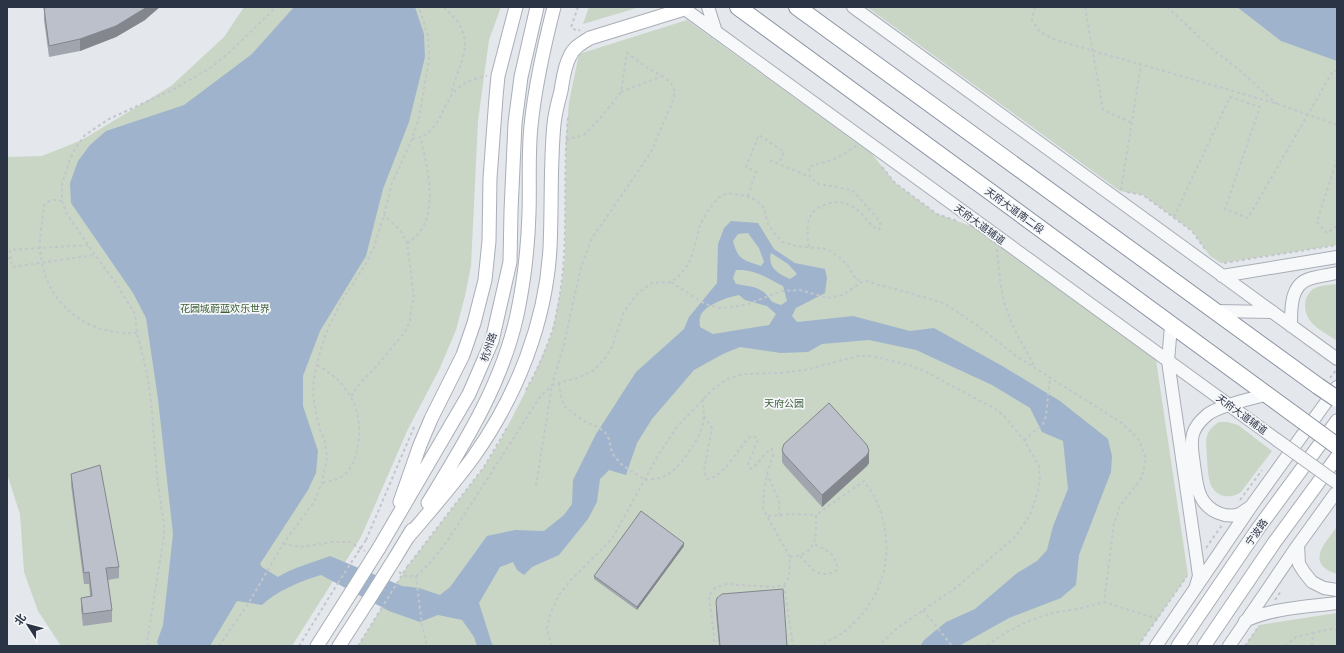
<svg xmlns="http://www.w3.org/2000/svg" width="1344" height="653" viewBox="0 0 1344 653" font-family="Helvetica,'Noto Sans SC',sans-serif">
<rect width="100%" height="100%" fill="#e4e7ec"/>
<path fill="#c9d6c5" d="M244 7H501L489 40 478 121 471 266 465 296 456 330 439 370 408 429 361 537 292 646H61L38 611 24 572 20 514 7 474V157L42 156 82 140 171 86 224 37Z
M589 7H640L583 24Z
M867 7H1337V245L1221 263 1210 256 1192 231 1143 195 1120 191Z
M687 20 872 154 895 183 937 214 971 226 1156 360 1188 575 1138 646H358L407 567 484 467 500 441 535 373 552 333 561 289 565 256 566 140 569 102 579 54Z
M1337 284V341C1329 335 1318 330 1312 323 1303 313 1302 298 1313 289 1319 285 1330 285 1337 284Z
M1219 422H1228L1238 425 1272 451 1241 492C1230 500 1215 497 1210 483 1207 473 1207 452 1206 442 1207 432 1211 427 1219 422Z
M1337 527V574C1305 564 1324 544 1337 527Z
M1337 613V646H1245L1259 625Z"/>
<path fill="#9fb4cc" fill-rule="evenodd" d="M294 7H415L424 34 425 57 409 122 383 189 366 256 320 331 303 376V406L318 451 316 473 308 490 260 564 262 567 278 577C294 567 312 563 330 556L402 586 419 588 440 595 450 587 487 536 515 530 544 531 564 515 572 504 573 480 596 434 636 372 684 329 689 317 717 283 718 244 724 228 731 221 758 223 774 249 795 263 825 269 827 278 825 293 796 308 792 316 797 322 853 316 910 331 934 328 1004 367 1060 401 1108 439 1112 456 1111 472 1079 555 1076 585 1061 598 1009 618 959 646H920L924 640 946 622 975 609 1017 573 1037 561 1047 550 1053 526 1068 489 1063 441 1042 432 1030 408 992 385 916 350 869 340 822 344 808 352 781 353 740 347 723 354 694 370 652 419 637 443 626 475 609 470 600 479 597 502 588 519 559 555 532 567 524 575 517 570 513 562 500 567 479 603 492 644 494 646H477L474 637 462 620 438 615 420 622 389 611 321 575C301 581 278 590 262 605L237 601 210 646H159L157 642 163 625 173 534 158 399 146 318 133 293 71 203 70 183 78 161 90 145 106 131 184 105 252 54ZM748 233 759 248 764 262 761 266C743 260 738 260 733 241L738 234ZM771 253 788 264 797 274 790 279C778 274 767 267 771 253ZM736 270C755 269 767 278 783 286L787 301 781 305C769 301 773 302 766 294 758 286 746 286 736 284L733 278ZM739 295 745 300 767 306 776 314 769 325 713 334 700 327C700 324 699 320 700 318 702 305 729 297 739 295Z
M1237 7 1321 8 1337 7V61L1281 41Z"/>
<g fill="none" stroke-linecap="round" stroke-linejoin="round">
<defs>
<path id="tertiary" d="M682 7 1277 440
M708 7 716 32
M853 7 1337 359
M1222 276 1337 257
M1216 311 1273 312
M1171 326 1168 361 1170 375 1197 561 1199 576 1196 586
M1291 326C1291 310 1290 285 1309 279 1318 276 1328 275 1337 273
M1250 507C1247 509 1243 512 1240 514 1225 519 1208 511 1201 497 1196 487 1196 476 1194 465 1193 455 1190 444 1193 434 1195 427 1201 420 1207 415 1218 406 1250 399 1265 395
M1298 545 1299 564 1304 572 1312 582 1324 588 1337 590
M1245 621C1272 608 1307 607 1337 603
M1156 646 1252 505 1337 387
M1229 646 1298 545 1337 491"/>
<path id="secondary" d="M400 502 420 445 431 419 463 355 474 323 485 280 489 241 490 178 496 97 498 76 516 7
M428 503C464 444 502 384 517 315 524 282 528 247 529 213 530 184 528 155 531 126 535 86 544 46 554 7
M407 538C430 511 454 484 474 456 517 395 546 322 550 248 552 206 550 165 554 124 555 113 558 102 561 91 563 79 564 67 570 56 574 47 582 43 590 38L684 9
M379 548 469 394 492 341 510 262 511 211 515 123 521 77 537 7
M395 558 412 530
M317 646 352 591
M339 646 368 601
M1178 646 1257 530 1337 421
M1204 646 1274 543 1337 457"/>
<path id="trunk" d="M738 7 1292 413
M797 7 1318 386"/>
</defs>
<use href="#tertiary" stroke="#a9aeb7" stroke-width="14"/>
<use href="#secondary" stroke="#a9aeb7" stroke-width="15"/>
<use href="#trunk" stroke="#8b94a3" stroke-width="18"/>
<path stroke="#c2c5cb" stroke-width="2" stroke-dasharray="3 3" stroke-linecap="butt" d="M444 7C449 13 455 17 459 24 475 51 454 70 451 97
M578 7 571 27 577 31 580 30
M1035 7 1032 20 1040 32 1056 40 1278 104 1337 125
M1085 7 1103 110 1132 123
M1167 7 1211 48 1238 69 1277 104
M621 92 662 76
M412 139C443 136 440 100 461 86 465 83 470 81 475 79 479 78 483 76 487 76
M1337 159 1317 222 1327 233 1337 226
M770 160 810 177
M882 167 895 183 937 214 957 221
M1121 190 1141 65
M1127 192 1143 195 1192 231 1205 249
M748 196 756 172 746 167 759 135 784 152 779 164
M62 201C53 200 50 198 44 206 43 219 39 236 40 249 44 302 84 336 137 333
M1174 217 1230 97 1260 107 1225 209 1248 218 1333 71H1337
M407 243C443 222 427 170 421 138
M88 245 10 250 12 267 95 255
M809 247C806 225 805 210 830 203 839 201 844 202 853 207 863 212 868 224 878 230L881 227 880 222 873 213 852 190 819 184 810 177 809 167 837 158 856 146
M997 249C999 269 1000 290 1006 308 1013 330 1025 348 1035 367
M7 258 11 259
M1224 263 1337 245
M671 282 705 304 719 308 734 307 748 304 782 291 800 290 828 298 843 295 862 282 868 281 878 285 892 288 944 303 978 326 1016 356 1122 423 1139 440 1146 459 1142 477 1120 506 1114 523 1104 602
M317 365C350 383 365 412 357 450 355 459 352 468 345 474 339 480 330 481 322 483
M1330 378 1337 369
M559 383 561 397 565 407 584 421 596 426 605 432 609 439 612 453 621 464 645 480C650 479 658 479 663 477 679 470 697 443 702 427 705 418 703 408 703 399
M526 390C536 372 545 353 551 334 555 325 556 314 558 305 570 243 562 179 568 117
M351 396 360 383 376 367 404 333 410 321 411 310 414 297 407 243 400 230 384 215
M704 416 712 428 704 471 707 479C725 477 738 447 751 436L755 437 758 440 748 464 751 469C760 463 764 452 772 449L773 455 767 473 764 491 763 509 790 557 789 577 784 585 772 587 725 584 715 588 709 595C710 612 715 629 714 646
M1024 440 1043 424 1046 416 1050 378
M767 473 779 502 780 516
M536 486 552 385 577 378 594 370 605 358 612 347 624 312 638 293 652 283 671 282 680 275 689 263 694 249 700 225 707 212 718 198 727 193 742 195 756 200 764 208 768 224 775 234 783 242 796 246 827 249 840 258 849 267 855 278 862 282
M1240 500 1262 470
M768 516 791 514 816 515
M366 540 414 427
M283 544 301 547 332 542H350L365 551
M1206 548 1222 525
M800 556C811 568 820 581 837 570 837 554 827 550 814 544
M790 557C818 554 816 537 816 515L864 481C867 486 872 491 874 496 881 509 884 523 886 538 889 577 874 607 844 632 837 637 828 641 820 646
M407 567 484 467 508 426
M399 572 405 576H416L422 625 427 646
M416 576 429 564 446 543 540 397 552 385 564 344 581 267 592 238 615 205 651 152 672 103 675 92 671 83 662 76 646 67 627 53 621 92 602 116 584 135 566 140
M784 585 793 646
M1275 600 1281 591
M923 610 952 646
M148 646 147 642 164 536V525L157 476 151 401 147 373 137 333 135 314 116 283 95 255 67 214 62 201V184L70 159 76 147 85 135 109 119 172 90 212 67 231 51 276 7
M219 646 248 604 283 544 314 502 322 483 327 457 325 442 320 430 315 408 313 393 314 378 320 352 326 333 341 302 365 265 374 247 384 215 392 183 412 139 419 118 429 60 428 36 419 7
M299 646 338 583
M358 646 381 609
M551 646 547 627 551 612 559 595 571 580 612 539 657 457 677 427 712 390 727 379 744 374 782 373 805 370 858 356H872L909 365 924 371 994 408 1004 416 1024 440 1039 466 1040 479 1038 491 1030 515 1016 536 958 586 896 629 879 646
M987 646 1000 636 1026 622 1051 613 1078 609 1104 602 1158 619
M1138 646 1187 576
M1245 646 1257 629
M1285 646 1296 637 1312 633
M1312 646 1313 633 1330 629 1337 630"/>
<use href="#tertiary" stroke="#f7f8fa" stroke-width="12"/>
<use href="#secondary" stroke="#fff" stroke-width="13"/>
<use href="#trunk" stroke="#fff" stroke-width="16"/>
<defs>
<path id="tertiary-bridge" d="M1277 440 1337 483"/>
<path id="secondary-bridge" d="M352 591 379 548
M368 601 395 558"/>
<path id="trunk-bridge" d="M1318 386 1337 399
M1292 413 1337 446"/>
</defs>
<use href="#tertiary-bridge" stroke="#a9aeb7" stroke-width="14" stroke-linecap="butt"/>
<use href="#secondary-bridge" stroke="#a9aeb7" stroke-width="15" stroke-linecap="butt"/>
<use href="#trunk-bridge" stroke="#8b94a3" stroke-width="18" stroke-linecap="butt"/>
<path stroke="#c2c5cb" stroke-width="2" stroke-dasharray="3 3" stroke-linecap="butt" d="M338 583 366 540
M381 609 407 567"/>
<use href="#tertiary-bridge" stroke="#f7f8fa" stroke-width="12"/>
<use href="#secondary-bridge" stroke="#fff" stroke-width="13"/>
<use href="#trunk-bridge" stroke="#fff" stroke-width="16"/>
</g>
<path fill="#a1a5ae" d="M44 8 145 20 116 37 80 51 49 57 44 20Z
M782 450 869 463 867 466 822 507 784 465 782 462Z
M71 474 119 567V578L108 580 112 610V622L83 626 81 609V598L90 596 89 584H84L71 485Z
M684 546 637 610 594 579V576Z
M716 602 787 646H719L716 614Z"/>
<path fill="#83868d" d="M147 7H160L145 20 116 37 80 51V39Z
M869 451V463L867 466 822 507V495Z
M684 543V546L637 610V607Z"/>
<path fill="#bbc0ca" stroke="#83868d" d="M50 7H147L116 26 80 39 49 46 44 8Z
M829 403 867 445 869 451 867 455 822 495 784 454 782 450 784 444Z
M100 465 119 567 106 568 112 610 83 614 81 598 92 596 89 572 84 573 71 474Z
M641 511 684 543 637 607 594 576Z
M783 589 787 646H720L716 602 717 598 722 594Z"/>
<g text-anchor="middle" stroke-width="3.5" stroke-linejoin="round" paint-order="stroke">
<g font-size="10" fill="#2b3445" stroke="#f4f6f9">
<text transform="translate(1015 210) rotate(36)" y="4">天府大道南二段</text>
<text transform="translate(980 224) rotate(36)" y="4">天府大道辅道</text>
<text transform="translate(488 347) rotate(-71)" y="4">杭州路</text>
<text transform="translate(1242 414) rotate(36)" y="4">天府大道辅道</text>
<text transform="translate(1256 532) rotate(-55)" y="4">宁波路</text>
</g>
<g font-size="10" fill="#3f6138" stroke="#f4f6f9">
<text x="225" y="312">花园城蔚蓝欢乐世界</text>
<text x="784" y="407">天府公园</text>
</g>
</g>
<rect width="1344" height="653" fill="none" stroke="#2b3445" stroke-width="16"/>
<g transform="translate(28 625) rotate(306)" stroke="#f4f6f9" stroke-width="3" paint-order="stroke">
<path d="M0-3L7 15L0 10L-7 15Z" fill="#2b3445"/>
<text y="-6" font-size="11" font-weight="bold" text-anchor="middle" fill="#2b3445">北</text>
</g>
</svg>
